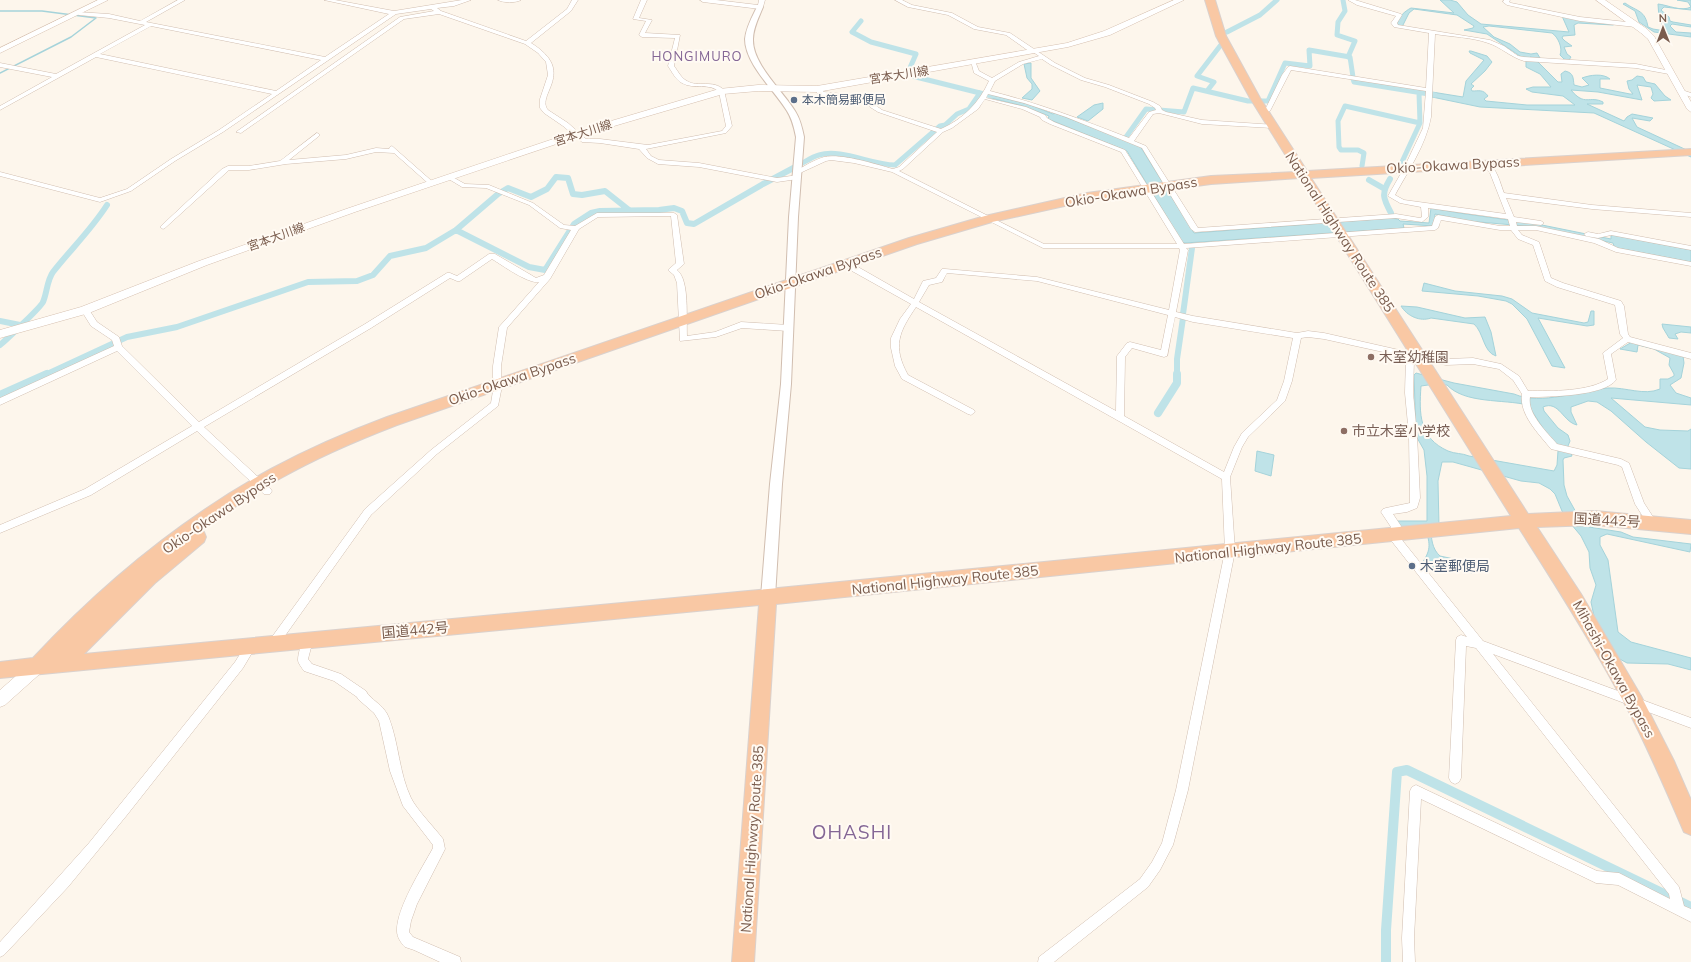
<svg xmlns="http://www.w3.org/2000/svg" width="1691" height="962" viewBox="0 0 1691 962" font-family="Mulish,'Noto Sans JP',sans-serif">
<rect width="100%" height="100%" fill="#fdf6ec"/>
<path fill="#bfe3e8" stroke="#a5d3da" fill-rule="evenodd" d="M1440 0H1450L1457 2 1468 15 1481 24 1569 32 1562 16 1617 23 1613 25 1578 23 1574 25 1575 35 1563 36 1562 38 1565 41 1572 46 1564 47 1567 54 1571 57 1569 60 1564 59 1560 55C1563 48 1558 37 1552 33L1489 26 1483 27 1494 37 1510 44 1520 52 1531 54 1537 53 1540 58 1530 57 1538 62 1558 82H1562L1561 74 1565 71C1574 73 1573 78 1574 85L1582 87 1589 85 1582 78C1590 75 1603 73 1610 79H1600V88L1630 94H1633L1629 89 1627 81 1632 80 1637 76 1643 77 1646 82 1655 84 1665 96 1671 100 1654 101 1651 98 1653 94 1651 87 1637 85 1642 100 1598 92 1571 90C1585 107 1589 95 1603 102V104H1587L1624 121 1627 117 1632 114 1653 118 1650 121 1632 118 1637 127 1691 152V157L1594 113 1480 107 1432 97V92L1463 97 1466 81 1484 60 1470 53 1469 51H1471L1487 56 1492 62 1485 71 1471 84 1474 86 1471 89 1472 91C1479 91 1483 89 1488 96L1484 99 1486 101 1527 105H1575L1563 96 1532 92 1526 89 1533 87H1551L1540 74 1526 67V60L1487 34 1464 30 1473 28 1474 26 1457 15 1414 9 1409 13 1402 27 1397 25C1398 17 1405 11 1411 8L1454 13Z
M1677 0H1691V10L1664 7 1661 10 1669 17 1670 21 1673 22 1691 25V27L1672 24 1670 26 1676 32 1691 33V37L1654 32 1639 22 1635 11 1623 4 1625 3C1638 12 1645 10 1648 27L1653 29 1665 31 1659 18 1658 4C1668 5 1681 12 1691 7L1688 2Z
M1031 63V78L1040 91 1032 100 1022 98 1032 89V84L1027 78 1024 64Z
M988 94 1028 104 1053 114 1055 113 1140 146 1194 233 1390 218 1398 219 1400 221 1429 223 1431 208 1459 213 1537 224 1611 239V236L1613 235 1691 250V262L1617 248 1614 246 1613 243 1536 227 1468 221 1435 214 1434 226 1403 224 1404 228 1185 243 1182 242 1127 151 1048 119 1049 116 1023 106 991 98 987 96Z
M1103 103V109L1088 121 1077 117 1094 105Z
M1424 283 1455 291 1502 296 1512 299 1532 313 1584 323 1588 322 1591 311H1594V325L1587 326 1538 318 1565 368 1552 366 1527 319 1512 304 1506 301 1478 296 1422 291Z
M1401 306 1417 307 1465 318 1485 317 1491 332 1496 356C1483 352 1484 333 1474 324L1431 318C1420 322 1407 316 1401 306Z
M1662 324 1691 327V333L1681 332 1675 334 1678 339 1669 338 1663 328Z
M1632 342 1683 356 1684 363 1681 378 1670 385 1676 393 1691 398V405L1611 398 1645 427 1660 430 1688 431 1691 429V469L1679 468 1646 442 1611 411 1597 402 1588 401 1571 407V412L1577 425C1563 422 1559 400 1543 407L1544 411 1558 428 1568 435 1570 441 1568 446 1572 456 1564 458 1563 460 1564 485 1567 496 1582 523 1589 527 1621 532 1633 537 1691 544 1690 552 1607 534 1600 537V545L1608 560 1618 632 1631 642 1691 658V670L1668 664 1627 663 1607 652 1594 616 1591 602 1596 585 1590 568 1589 552 1581 536 1571 524 1562 511 1555 494 1550 489 1539 483 1521 481 1453 462H1442L1438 481 1439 527 1431 528C1431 538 1432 549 1440 556L1486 566 1488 568 1468 564 1472 573C1451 567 1444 565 1422 569L1420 566C1431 551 1431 545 1425 528L1395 531 1389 521H1427V476L1424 450 1416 436 1414 375 1416 373 1454 383 1514 394C1542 406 1579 390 1608 388 1626 387 1644 396 1660 389V379H1668L1674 376V374L1669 365 1670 358 1654 349 1638 345 1637 352 1620 349ZM1428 385H1447C1465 404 1503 399 1528 405L1558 451 1557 465 1554 471 1469 456C1462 453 1455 454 1448 451 1419 438 1419 414 1421 386Z
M1257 451 1274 455 1271 476 1255 471Z"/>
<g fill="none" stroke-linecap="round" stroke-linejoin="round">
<path stroke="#a5d3da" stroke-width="1.5" d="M0 11H42L96 18 71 37 0 73"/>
<path stroke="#bfe3e8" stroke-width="5" d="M1343 0 1345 11 1338 22 1337 35 1355 41 1348 57
M861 21 852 32 871 42 916 54 909 70 912 76 992 96
M1227 32 1260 15 1277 0
M1353 79 1354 82 1435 95
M1207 91 1214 82 1197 76 1220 46
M1126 137 1146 109 1184 112 1193 88 1248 101H1268L1285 63 1310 66 1309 50 1350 57 1353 77
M1401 164 1420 123 1419 93
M797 166C804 163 811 157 819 155 841 148 871 165 895 165L940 126 945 125 957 114 969 109 980 93
M1362 166 1364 153 1358 150H1341L1339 147 1338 121 1345 106 1420 123"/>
<path stroke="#bfe3e8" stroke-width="6" d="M1390 179C1381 194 1383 198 1391 213
M1369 180 1383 188
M456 230 529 267 545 270 574 224 591 213 600 211 659 210 674 208 682 211 687 223 694 224 763 184 799 165
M1183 314 1192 248
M0 321 20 325
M0 345C6 340 41 307 43 302 47 293 47 280 53 272 71 249 91 230 107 205
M45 375 127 337 177 327 308 282 357 281 373 275 390 256 426 248 456 230 498 194 508 188 531 197 547 189 556 177 568 178 573 194 582 195 605 191 629 210
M1177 375V359L1183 318"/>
<path stroke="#bfe3e8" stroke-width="8" d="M0 395 47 374
M1158 413 1177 383V374"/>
<path stroke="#bfe3e8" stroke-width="10" d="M1386 962V930L1397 772 1407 770 1691 907"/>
<defs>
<path id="minor" d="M178 0H185L146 22 325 57 389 14 324 0H335L394 11 462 0H471L454 6 437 8 441 11 526 41 567 9 572 0H578L571 11 531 43C578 72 535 95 548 110L568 123 586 139H600L648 145 722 131 726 126 719 92C710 82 694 90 682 83 676 80 672 72 668 66L675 38 642 37 639 35 646 21 633 19 641 0H647L639 18 652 20 645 33 680 35 674 66C678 71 681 78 687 81 698 88 713 79 724 90L732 126 726 133 646 149 651 156 659 160 699 163 777 178 798 175 801 177 798 179 777 182 699 167 658 164 647 158 639 149 600 143 582 142 563 126 544 113 540 108V99L548 75 546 62 538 53 525 44 439 14 404 19 241 133 236 132 400 17 434 11 431 9 396 14 223 132 175 161 131 191 100 202 0 176V172L100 198 127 189 171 159 219 130 272 94 96 57 0 110V106L52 77 0 67V63L56 74 145 25 109 18 79 15 77 14V12L109 14 140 21ZM151 26 321 60 276 91 100 54Z
M498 0H521C516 3 503 3 498 0Z
M700 0H716L758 5 759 0H765L763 7 760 9 703 2Z
M895 0H902L912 5 952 13 978 27 1010 33 1055 63 1085 78 1109 85 1153 102 1160 106 1162 110 1166 112 1202 120 1275 125V127L1273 128 1202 124 1159 113 1153 114 1134 141 1146 146 1198 228 1396 214 1420 218 1422 217 1421 207 1400 203 1388 196 1404 168 1423 128 1426 91 1291 70 1270 111 1264 112 1261 110 1266 108 1282 75 1288 67 1290 66 1426 88 1429 33 1394 27 1391 23 1396 16 1357 5 1348 0H1355L1401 14 1402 15 1397 23 1398 25 1490 40 1504 46 1518 56 1524 57 1636 64 1671 71 1672 72 1669 74 1636 68 1524 61C1510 57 1501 47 1488 43 1471 37 1452 37 1435 34L1431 117C1426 145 1408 171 1395 195L1404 200 1506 214 1490 173 1483 164 1486 162C1497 167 1500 183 1504 193L1592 205 1691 213V217L1592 209 1506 198 1514 217 1541 221 1544 223 1541 225 1516 222 1517 226H1536L1599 239 1618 248 1691 262V266L1616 252 1594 243 1536 230H1518L1522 235 1539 242 1551 278 1563 283 1621 301 1624 306 1628 334 1630 337 1691 353V359L1628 342 1611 354 1616 380C1604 396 1549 397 1530 397 1527 414 1547 432 1557 444L1621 459 1629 463 1644 503 1657 523 1655 526H1649L1635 504 1622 467 1618 465 1551 449C1539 434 1519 415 1522 394L1513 380 1499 369 1473 364 1446 365 1414 359 1413 393 1417 435 1420 498 1417 508 1407 512 1393 514 1401 526 1398 535 1483 641 1691 718V728L1493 654 1679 887 1684 906 1691 909V922L1618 885 1596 883 1592 881 1421 799 1414 938 1415 962H1403L1402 938 1410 791 1412 787 1416 785 1597 871 1619 873 1670 899 1669 894 1476 648 1466 646 1461 778 1459 782 1455 784 1451 782 1449 778 1456 640 1457 637 1461 635 1467 637 1390 539 1388 536 1391 527 1381 512 1383 509 1386 508 1410 503 1409 435 1405 393 1406 357 1324 339 1308 337 1301 338 1292 381 1285 401 1248 437 1242 447 1230 477 1235 551 1188 790 1173 845 1160 870 1148 887 1054 962H1038L1039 957 1140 879 1152 862 1162 843 1176 790 1225 551 1222 479 916 307C899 332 892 346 908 375L974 410 975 412 971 415 968 414 902 379 895 366 891 348V338L900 319 911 304 852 271V267H858L914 299 923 281 936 278 942 269H945L1037 277 1169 310 1180 250 1179 248H1043L892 172 854 163 831 160 826 161 800 173H796V171C804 166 814 160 824 157 841 153 875 164 893 169L899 167 937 132 878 112 870 107 867 100 823 96 818 94 814 89 815 88H819L824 92 871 97 875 105 882 110 941 129C963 119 979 103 989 81L974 73 971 61H975L979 71 992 78 1019 62 1039 56 1033 52H1030L1006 35 974 29 948 15 908 7ZM1042 59 1051 65 1081 80 1105 87 1149 104 1155 108 1156 110 1149 112 1129 138C1083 120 1038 103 990 91L995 81 1023 64ZM988 94 1024 103 1066 117 1142 148 1191 229 1195 232 1396 218 1422 222 1428 217V208L1508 219 1510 226H1500L1438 215 1435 217 1432 226 1184 244 1125 150 1054 122 1047 118 1045 115 1026 107 986 98ZM985 99 1022 109 1040 117 1042 120 1050 124 1121 152 1177 244H1044L899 171 903 169 943 132 952 128 978 109ZM1441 220 1500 230H1511L1518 239 1533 245 1545 281 1557 287 1615 305 1620 334 1623 338 1603 353 1608 379C1588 392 1552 391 1528 391L1519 376 1501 364 1473 358 1446 359 1421 355 1324 333 1308 331 1297 333 1193 316 1176 312 1188 250 1186 248 1435 230 1438 228ZM947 273 1037 281 1168 315 1161 350 1130 342 1127 343 1117 356 1116 411 919 302 929 285 942 282ZM1175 317 1193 322 1293 338 1284 381 1277 400 1242 433 1234 447 1224 472 1124 416 1125 357 1132 348 1164 357 1167 356Z
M1504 0H1510L1509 2 1511 3 1580 17 1636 23 1639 25 1636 27 1580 21 1507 5 1503 2Z
M1682 90 1691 93V97L1680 93 1679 92Z
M317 133 319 134V136L289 160 346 155 376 148 389 149 390 147 392 146 434 183 431 185 429 184 394 153 376 152 346 159 286 164 249 170H229L165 228 163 229 160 227 222 169 228 166H249L280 161Z
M449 175 465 184 489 185 533 203 564 225 575 226 597 213H674L677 215 684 264 677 270C690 280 686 320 687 336L715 332 741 322 788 325 792 328 788 331 742 328 716 337 680 341 677 283 674 275 668 270 676 263 671 216 598 217 579 229 550 279 507 328 501 366V391L498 406 437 454 371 515 277 647 273 649 269 647 268 644 269 641 365 509 431 450 491 403 493 391V366L499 327 539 282C528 284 502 265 492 259L460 281H457L450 278 371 328 204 427 270 488 272 491 270 494H264L197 431 91 495 0 533V525L85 489 192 426 117 351 0 405V398L114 346 112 340 91 326 81 310 82 308H88L97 322 119 337 122 346 199 422 365 324 447 273H450L457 276 489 254H495L531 275 536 278 544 275 571 230 560 228 529 205 486 188 462 187 447 178 446 177Z
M1611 231 1691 246V250L1611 235 1598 238 1586 236 1584 234 1588 232 1598 234Z
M308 635 312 637 313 640 308 659 312 664 341 674 366 691C370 700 384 704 389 718 399 744 399 773 411 798 417 810 434 827 443 839L445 849 443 853 417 904 411 921 409 932 413 937 460 957 461 962H440L414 950 405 947C401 943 397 937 397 931 396 909 422 868 433 848V845L403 806 390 771 379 721 374 713 358 699 357 697 334 681 304 671C302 668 298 663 298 660 298 653 302 642 304 637Z
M251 641 255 643 256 646 243 668 127 815 68 887 4 955 0 957V942L89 843 235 662 247 643Z"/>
<path id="tertiary" d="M760 5 763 7C759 17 753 28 753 39 752 64 783 91 795 111 800 119 802 127 804 137L798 217 791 384 782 484 775 597 773 601 768 603 763 601 761 597 770 484 781 384 789 217 796 137C794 127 792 119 787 111 775 91 745 64 745 39 746 28 752 17 757 7Z"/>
<path id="secondary" d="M98 0H108L0 53V48Z
M1174 0H1184L1110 35 1068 47 817 92 758 91 723 94 580 136 355 212 207 265 89 313 0 338V330L81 307 199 261 349 208 574 132 719 89 758 85 817 86 1067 43 1104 31Z
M1596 0H1605L1647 29 1654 36 1691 102V112L1687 109 1648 39 1641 33Z
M38 659 43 661 46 666 43 671 5 705 0 707V690L33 661Z"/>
<path id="trunk" d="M1205 0H1215L1226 36 1260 98 1307 171 1691 149V155L1311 178 1528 514 1595 511 1691 520V534L1595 525 1537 527 1581 594 1641 696 1674 761 1691 800V835L1684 832C1666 790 1648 748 1627 708 1594 646 1557 587 1519 528L776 604 754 962H732L759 605 0 678V662L33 658C102 584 182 518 271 469 308 449 347 432 387 417L909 238 985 216 1087 193 1211 176 1296 172 1250 98 1216 36ZM1300 178 1511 516 768 589 84 654 155 583 204 542 206 537 204 532 200 531 204 528C229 511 254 493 281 478 318 457 358 440 397 425L917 244 992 222 1087 201 1211 184Z"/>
</defs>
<use href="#minor" stroke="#d1beb0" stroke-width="1"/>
<use href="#tertiary" stroke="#d1beb0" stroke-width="2"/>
<use href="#secondary" stroke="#d6c0b0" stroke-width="1"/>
<use href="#trunk" stroke="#dad1cd" stroke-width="2"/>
<use href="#minor" fill="#fff" fill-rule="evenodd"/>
<use href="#tertiary" fill="#fff" fill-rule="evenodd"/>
<use href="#secondary" fill="#fff" fill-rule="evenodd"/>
<use href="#trunk" fill="#f9c8a4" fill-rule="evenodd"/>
</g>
<g fill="#5c6f8a" stroke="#fffaf3" stroke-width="1.5">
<circle cx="794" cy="100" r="4"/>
<circle cx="1412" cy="566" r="4"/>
</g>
<g fill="#8d6e63" stroke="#fffaf3" stroke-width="1.5">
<circle cx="1371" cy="357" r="4"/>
<circle cx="1344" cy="431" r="4"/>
</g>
<g text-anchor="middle" stroke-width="4" stroke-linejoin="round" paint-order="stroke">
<g font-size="12" fill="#7a5c4d" stroke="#fffaf3">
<text transform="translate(899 75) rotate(-9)" y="4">宮本大川線</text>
<text transform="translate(583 133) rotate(-18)" y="4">宮本大川線</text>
<text transform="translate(276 237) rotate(-20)" y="4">宮本大川線</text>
</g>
<g font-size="12" fill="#4e5e75" stroke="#fffaf3" text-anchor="start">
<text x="802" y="104">本木簡易郵便局</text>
</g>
<g font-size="13" letter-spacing="1" fill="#846695" stroke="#fffaf3">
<text x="697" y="61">HONGIMURO</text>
</g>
<g font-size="14" fill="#7a5c4d" stroke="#fffaf3">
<text transform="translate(1453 165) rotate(-3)" y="5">Okio-Okawa Bypass</text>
<text transform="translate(1131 192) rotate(-9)" y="5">Okio-Okawa Bypass</text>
<text transform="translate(1340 232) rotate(57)" y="5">National Highway Route 385</text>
<text transform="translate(818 273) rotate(-19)" y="5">Okio-Okawa Bypass</text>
<text transform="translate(512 379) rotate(-19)" y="5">Okio-Okawa Bypass</text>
<text transform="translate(219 513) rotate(-34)" y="5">Okio-Okawa Bypass</text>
<text transform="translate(1607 520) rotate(3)" y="5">国道442号</text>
<text transform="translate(1268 548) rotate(-6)" y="5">National Highway Route 385</text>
<text transform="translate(945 580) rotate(-6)" y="5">National Highway Route 385</text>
<text transform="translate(415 630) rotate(-5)" y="5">国道442号</text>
<text transform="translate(1614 669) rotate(61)" y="5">Mihashi-Okawa Bypass</text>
<text transform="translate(752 839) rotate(-86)" y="5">National Highway Route 385</text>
</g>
<g font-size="14" fill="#785e54" stroke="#fffaf3" text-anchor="start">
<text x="1379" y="362">木室幼稚園</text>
<text x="1352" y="436">市立木室小学校</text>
</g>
<g font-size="14" fill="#4e5e75" stroke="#fffaf3" text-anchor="start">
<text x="1420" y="571">木室郵便局</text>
</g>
<g font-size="19" letter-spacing="1" fill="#846695" stroke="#fffaf3">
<text x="852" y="839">OHASHI</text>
</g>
</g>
<g transform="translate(1663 28) rotate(359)" stroke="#fffaf3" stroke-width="3" paint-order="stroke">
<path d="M0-3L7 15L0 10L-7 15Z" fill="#7a5c4d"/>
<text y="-6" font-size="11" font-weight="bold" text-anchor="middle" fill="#7a5c4d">N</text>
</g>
</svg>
